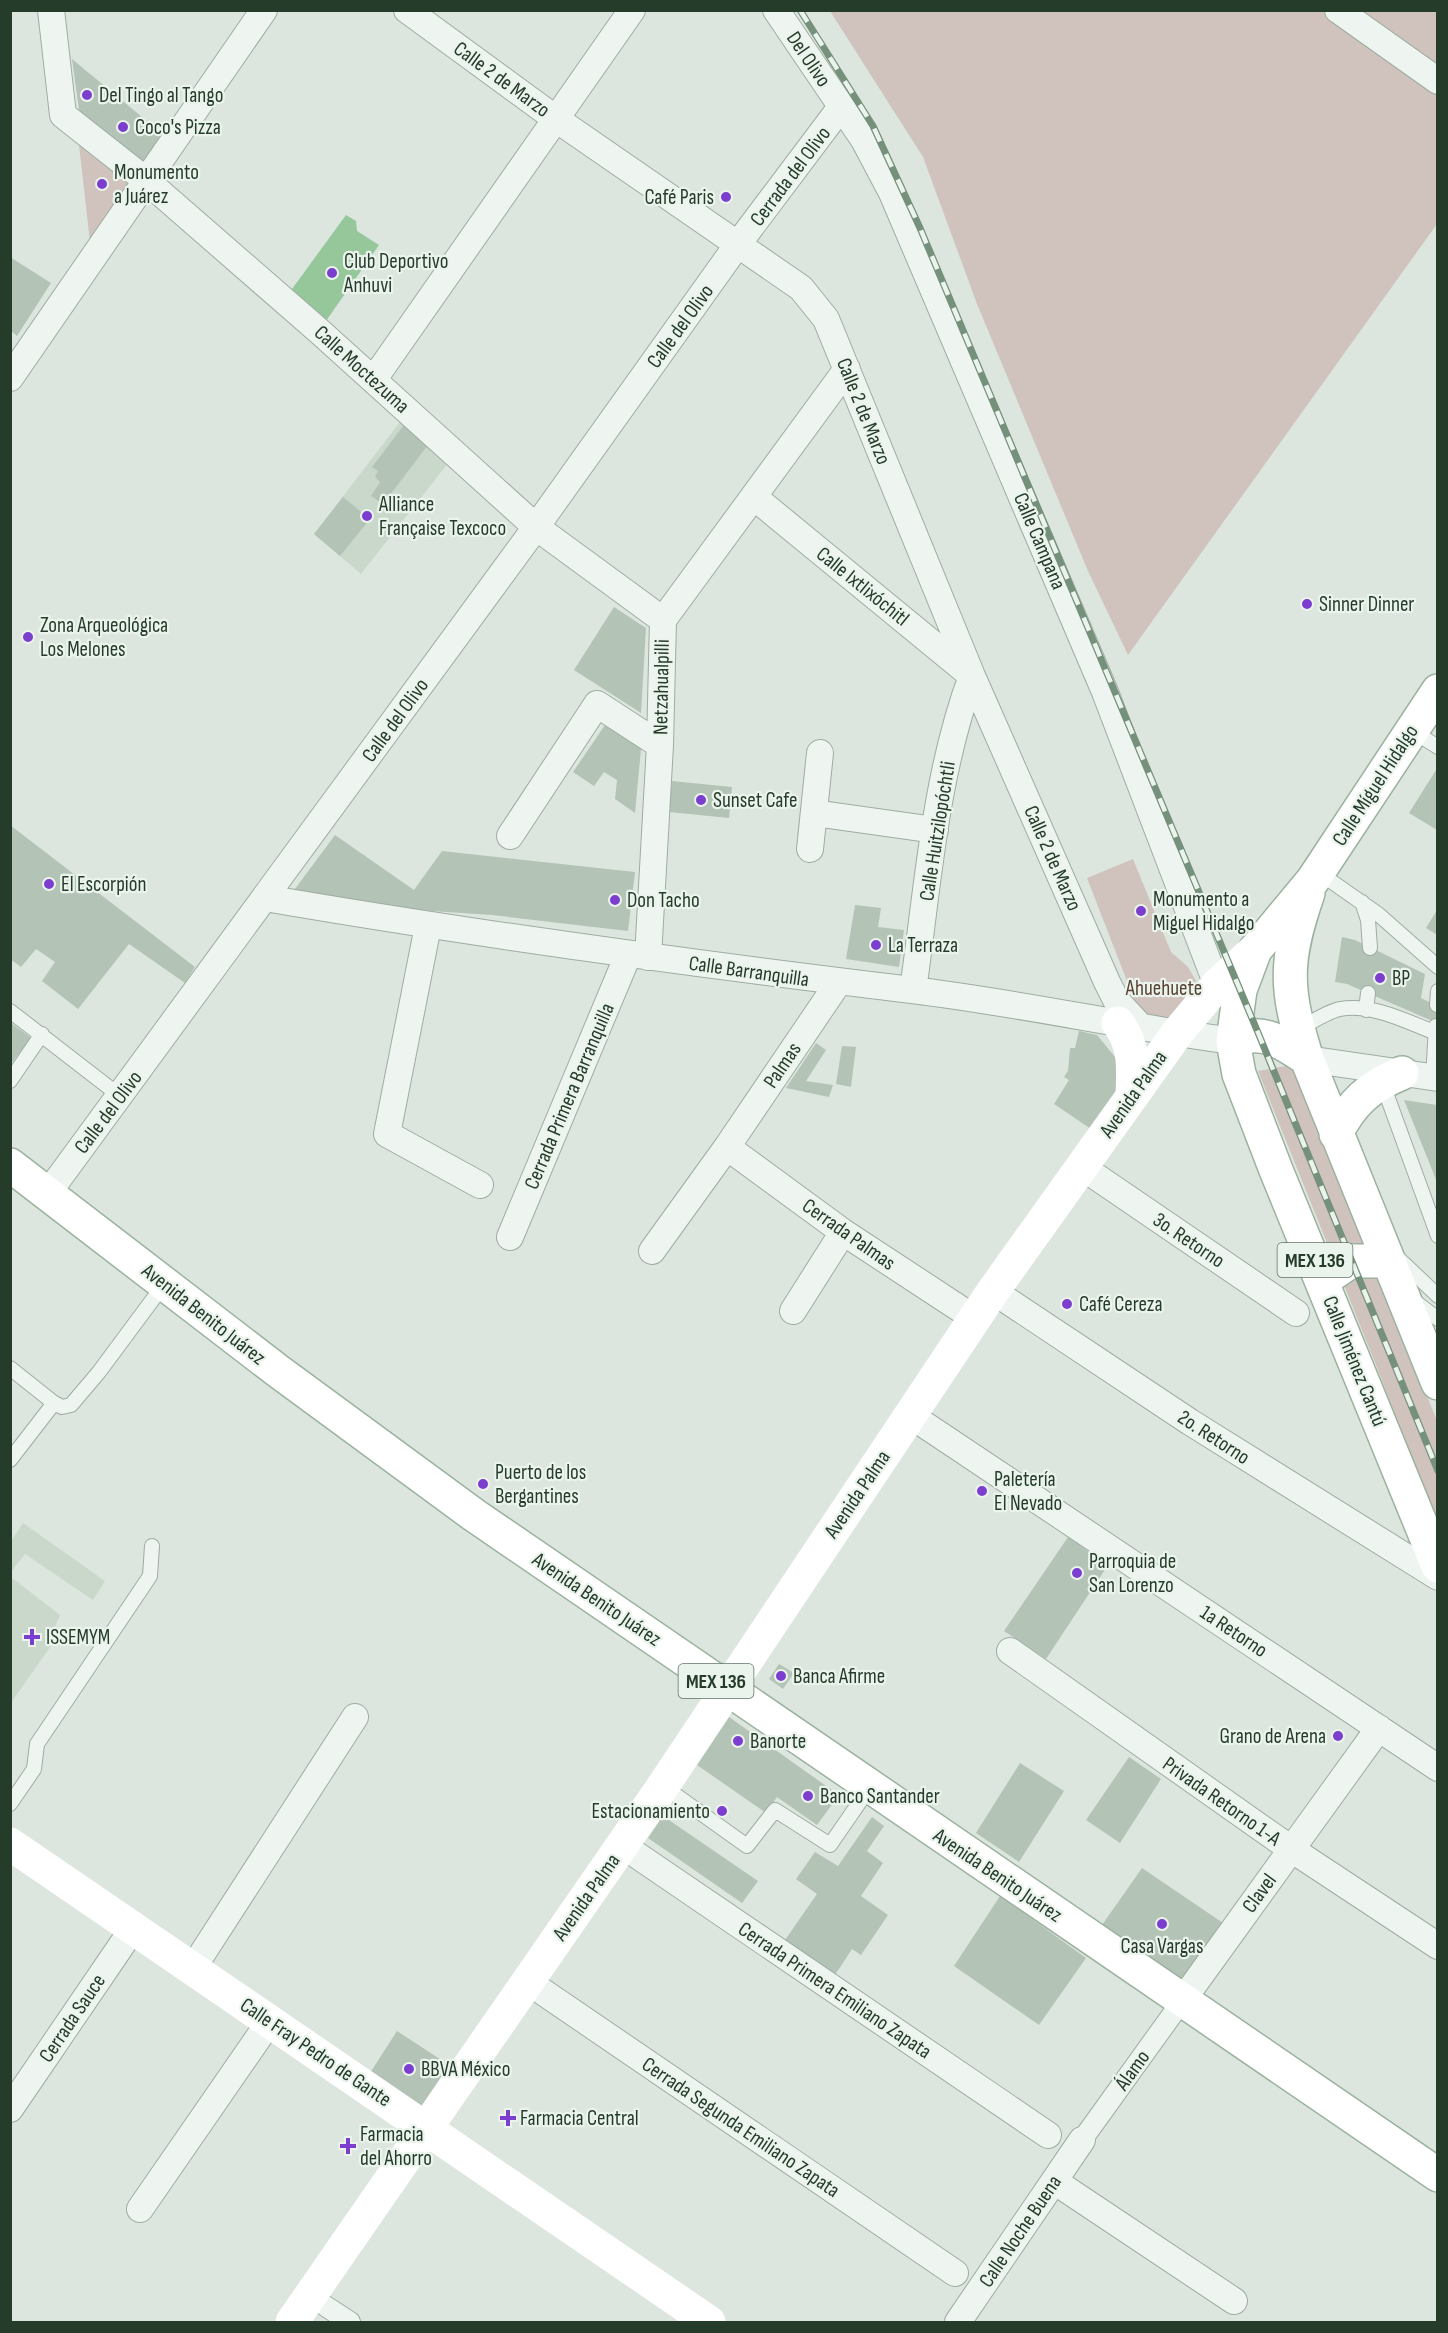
<svg xmlns="http://www.w3.org/2000/svg" width="1448" height="2333" viewBox="0 0 1448 2333" font-family="'Sofia Sans Condensed',sans-serif">
<rect width="100%" height="100%" fill="#dce6de"/>
<path fill="#cad8cc" d="M400 422 449 462 361 574 314 534Z
M23 1523 105 1581 93 1600 25 1554 11 1572V1541Z
M11 1577 60 1615 52 1634 55 1640 11 1703Z"/>
<path fill="#d0c3bd" d="M830 11H1437V224L1128 655 1088 571 977 304 923 157Z
M78 136 133 186 90 242Z
M1133 859 1171 952 1188 967 1199 986 1173 1020 1154 1021 1139 1012 1087 878Z
M1296 1064 1437 1421V1528L1380 1375 1258 1071Z"/>
<path fill="#96c79b" d="M346 215 356 221 357 231 379 245 319 331 284 300Z"/>
<path fill="#b3c3b6" d="M72 59 165 136 140 167 80 117Z
M10 257 51 283 17 336 10 330Z
M404 425 428 445 383 504 371 496 380 482 375 477 378 471 372 467Z
M343 497 370 519 340 556 314 534Z
M614 607 646 628 641 713 574 670Z
M605 725 641 749 635 813 615 799 617 780 604 772 594 786 573 772Z
M1436 770 1437 771V830L1409 813Z
M672 781 732 787 729 818 669 812Z
M10 825 195 967 185 983 129 944 78 1009 42 981 55 962 36 949 21 967 10 959Z
M335 835 414 890 442 851 635 872 628 931 492 915 401 909 292 893Z
M855 905 881 908 878 927 904 930 899 967 846 959Z
M1437 910V935L1426 928Z
M1342 937 1355 940 1425 974 1421 998 1437 1006V1023L1347 984 1335 982Z
M10 1022 31 1038 10 1065Z
M1079 1031 1097 1035 1120 1063 1116 1091 1091 1129 1054 1104 1069 1080 1064 1077 1068 1071 1070 1048H1075Z
M816 1043 826 1050 806 1081 833 1085 829 1097 786 1088Z
M842 1046 856 1047 851 1087 836 1084Z
M1404 1100 1437 1105V1182Z
M1068 1537 1108 1565 1046 1659 1004 1631Z
M779 1664 794 1673 783 1689 769 1679Z
M729 1717 839 1795 817 1825 777 1797 766 1813 697 1765Z
M1129 1757 1161 1779 1120 1843 1086 1820Z
M1020 1763 1064 1791 1019 1862 976 1833Z
M663 1816 758 1881 742 1903 648 1838Z
M872 1817 884 1826 867 1851 883 1863 861 1896 888 1915 861 1955 852 1949 835 1975 785 1940 817 1894 796 1879 815 1852 838 1866Z
M1142 1868 1223 1923 1181 1980 1102 1925Z
M1000 1896 1086 1958 1039 2025 954 1966Z
M397 2031 449 2065 421 2107 370 2073Z"/>
<g fill="none" stroke-linecap="round" stroke-linejoin="round">
<defs>
<path id="service" d="M1411 730 1438 747
M1318 872 1378 914 1438 967
M1362 902 1368 920 1370 948
M1437 1005 1438 991
M1366 1010 1368 993
M10 1011 120 1096
M1298 1030C1310 1023 1326 1012 1340 1009 1371 1003 1408 1022 1436 1033
M1433 1078 1436 1026
M10 1081 42 1034
M1382 1082 1438 1236
M1398 1258 1438 1296
M1413 1300 1438 1319
M10 1368 54 1403 62 1407 71 1405 99 1372 165 1283
M10 1460 54 1403
M663 1786 747 1846 775 1810 830 1845 870 1787
M10 1804 34 1769 37 1744 150 1576 152 1546"/>
<path id="pedestrian" d="M1082 2140 1182 2001
M310 2296 350 2322"/>
<path id="minor" d="M51 10 63 115 148 182 319 331 536 527 663 620
M407 10 556 119 801 288 826 319 972 676 1107 982 1116 1000 1140 1026
M776 10 864 140 892 193 1105 692 1217 985
M1338 10 1438 81
M10 378 264 10
M374 379 632 10
M754 497 972 676C935 775 928 885 913 990
M814 813 935 830
M510 836 597 704 660 745
M810 849 820 753
M265 898C480 935 696 964 912 990 1020 1003 1126 1027 1233 1041
M428 926 387 1134 480 1185
M648 957 660 745 663 620 847 369
M1307 1059 1438 1078
M727 1147 843 1232 974 1318
M1082 1167 1296 1313
M48 1193 536 527 738 244 841 107
M510 1237 628 955
M652 1251 727 1147 838 983
M993 1291 1190 1422 1438 1577
M793 1311 843 1232
M910 1415 1438 1768
M1010 1651 1291 1849 1438 1946
M622 1845 1048 2135
M193 1968 355 1717
M527 1981 955 2273
M1182 2001 1379 1728
M10 2109 134 1927
M1054 2181 1234 2301
M140 2209 270 2021
M958 2322 1082 2140"/>
<path id="primary" d="M1438 691 1313 880 1255 950 1240 990 1233 1041 1239 1074 1276 1170 1438 1566
M1308 893C1284 962 1285 989 1307 1059L1438 1383
M1233 1041C1262 1027 1283 1043 1307 1059
M1336 1134C1351 1103 1370 1086 1402 1073
M10 1165 278 1371 474 1515 1438 2175
M1323 1280 1351 1261H1388"/>
</defs>
<use href="#service" stroke="#9eaca1" stroke-width="16"/>
<use href="#pedestrian" stroke="#9eaca1" stroke-width="22"/>
<use href="#minor" stroke="#9eaca1" stroke-width="28"/>
<use href="#primary" stroke="#9bb29f" stroke-width="36"/>
<use href="#service" stroke="#eef5f0" stroke-width="14"/>
<use href="#pedestrian" stroke="#eef5f0" stroke-width="20"/>
<use href="#minor" stroke="#eef5f0" stroke-width="26"/>
<path stroke="#fff" stroke-width="33" d="M1118 1023C1135 1046 1133 1068 1132 1095
M10 1844 709 2322
M292 2322 663 1786 993 1291 1178 1032 1217 985 1255 950"/>
<use href="#primary" stroke="#fff" stroke-width="33"/>
<defs>
<path id="rail" d="M800 10 873 126 920 228 1259 1035 1438 1471"/>
</defs>
<use href="#rail" stroke="#75907b" stroke-width="7"/>
<use href="#rail" stroke="#ebf4ec" stroke-width="4.5" stroke-dasharray="14" stroke-linecap="butt"/>
</g>
<g fill="#7c3ece" stroke="#ebf4ec" stroke-width="2">
<circle cx="87" cy="95" r="6"/>
<circle cx="123" cy="127" r="6"/>
<circle cx="102" cy="184" r="6"/>
<circle cx="726" cy="197" r="6"/>
<circle cx="332" cy="273" r="6"/>
<circle cx="367" cy="516" r="6"/>
<circle cx="1307" cy="604" r="6"/>
<circle cx="28" cy="637" r="6"/>
<circle cx="701" cy="800" r="6"/>
<circle cx="49" cy="884" r="6"/>
<circle cx="615" cy="900" r="6"/>
<circle cx="1141" cy="911" r="6"/>
<circle cx="876" cy="945" r="6"/>
<circle cx="1380" cy="978" r="6"/>
<circle cx="1067" cy="1304" r="6"/>
<circle cx="483" cy="1484" r="6"/>
<circle cx="982" cy="1491" r="6"/>
<circle cx="1077" cy="1573" r="6"/>
<path d="M29 1628h6v6h6v6h-6v6h-6v-6h-6v-6h6z"/>
<circle cx="781" cy="1676" r="6"/>
<circle cx="1338" cy="1736" r="6"/>
<circle cx="738" cy="1741" r="6"/>
<circle cx="808" cy="1796" r="6"/>
<circle cx="722" cy="1811" r="6"/>
<circle cx="1162" cy="1924" r="6"/>
<circle cx="409" cy="2069" r="6"/>
<path d="M505 2109h6v6h6v6h-6v6h-6v-6h-6v-6h6z"/>
<path d="M345 2137h6v6h6v6h-6v6h-6v-6h-6v-6h6z"/>
</g>
<g text-anchor="middle" stroke-width="4.5" stroke-linejoin="round" paint-order="stroke">
<g fill="#ebf4ec" stroke="#617365" stroke-width="1.5">
<rect x="1277.5" y="1243" width="75" height="34" rx="4.5"/>
<rect x="678.5" y="1664" width="75" height="34" rx="4.5"/>
</g>
<g font-size="20" font-weight="bold" fill="#263c2b">
<text x="1315" y="1267">MEX 136</text>
<text x="716" y="1688">MEX 136</text>
</g>
<g font-size="21" fill="#263c2b" stroke="#ebf4ec">
<text transform="translate(809 59) rotate(56)" y="7">Del Olivo</text>
<text transform="translate(502 79) rotate(36)" y="7">Calle 2 de Marzo</text>
<text transform="translate(790 176) rotate(-53)" y="7">Cerrada del Olivo</text>
<text transform="translate(680 326) rotate(-54)" y="7">Calle del Olivo</text>
<text transform="translate(362 369) rotate(42)" y="7">Calle Moctezuma</text>
<text transform="translate(864 411) rotate(68)" y="7">Calle 2 de Marzo</text>
<text transform="translate(1040 541) rotate(67)" y="7">Calle Campana</text>
<text transform="translate(863 586) rotate(39)" y="7">Calle Ixtlixóchitl</text>
<text transform="translate(661 687) rotate(-89)" y="7">Netzahualpilli</text>
<text transform="translate(395 720) rotate(-54)" y="7">Calle del Olivo</text>
<text transform="translate(1375 785) rotate(-57)" y="7">Calle Míguel Hidalgo</text>
<text transform="translate(937 831) rotate(-81)" y="7">Calle Huitzilopóchtli</text>
<text transform="translate(1053 858) rotate(66)" y="7">Calle 2 de Marzo</text>
<text transform="translate(749 971) rotate(8)" y="7">Calle Barranquilla</text>
<text transform="translate(782 1065) rotate(-56)" y="7">Palmas</text>
<text transform="translate(1133 1094) rotate(-55)" y="7">Avenida Palma</text>
<text transform="translate(569 1096) rotate(-67)" y="7">Cerrada Primera Barranquilla</text>
<text transform="translate(108 1112) rotate(-53)" y="7">Calle del Olivo</text>
<text transform="translate(849 1234) rotate(35)" y="7">Cerrada Palmas</text>
<text transform="translate(1189 1240) rotate(34)" y="7">3o. Retorno</text>
<text transform="translate(204 1314) rotate(38)" y="7">Avenida Benito Juárez</text>
<text transform="translate(1355 1361) rotate(68)" y="7">Calle Jiménez Cantú</text>
<text transform="translate(1214 1437) rotate(33)" y="7">2o. Retorno</text>
<text transform="translate(857 1494) rotate(-56)" y="7">Avenida Palma</text>
<text transform="translate(597 1599) rotate(34)" y="7">Avenida Benito Juárez</text>
<text transform="translate(1234 1631) rotate(34)" y="7">1a Retorno</text>
<text transform="translate(1222 1801) rotate(35)" y="7">Privada Retorno 1-A</text>
<text transform="translate(998 1875) rotate(34)" y="7">Avenida Benito Juárez</text>
<text transform="translate(1259 1893) rotate(-54)" y="7">Clavel</text>
<text transform="translate(586 1897) rotate(-55)" y="7">Avenida Palma</text>
<text transform="translate(835 1990) rotate(34)" y="7">Cerrada Primera Emiliano Zapata</text>
<text transform="translate(72 2018) rotate(-56)" y="7">Cerrada Sauce</text>
<text transform="translate(316 2052) rotate(34)" y="7">Calle Fray Pedro de Gante</text>
<text transform="translate(1132 2070) rotate(-54)" y="7">Álamo</text>
<text transform="translate(741 2127) rotate(34)" y="7">Cerrada Segunda Emiliano Zapata</text>
<text transform="translate(1020 2231) rotate(-56)" y="7">Calle Noche Buena</text>
</g>
<g font-size="21" fill="#263c2b" stroke="#ebf4ec" text-anchor="start">
<text x="99" y="102">Del Tingo al Tango</text>
<text x="135" y="134">Coco's Pizza</text>
<text x="114" y="179">Monumento<tspan x="114" dy="24">a Juárez</tspan></text>
<text x="714" y="204" text-anchor="end">Café Paris</text>
<text x="344" y="268">Club Deportivo<tspan x="344" dy="24">Anhuvi</tspan></text>
<text x="379" y="511">Alliance<tspan x="379" dy="24">Française Texcoco</tspan></text>
<text x="1319" y="611">Sinner Dinner</text>
<text x="40" y="632">Zona Arqueológica<tspan x="40" dy="24">Los Melones</tspan></text>
<text x="713" y="807">Sunset Cafe</text>
<text x="61" y="891">El Escorpión</text>
<text x="1153" y="906">Monumento a<tspan x="1153" dy="24">Miguel Hidalgo</tspan></text>
<text x="627" y="907">Don Tacho</text>
<text x="888" y="952">La Terraza</text>
<text x="1392" y="985">BP</text>
<text x="1079" y="1311">Café Cereza</text>
<text x="495" y="1479">Puerto de los<tspan x="495" dy="24">Bergantines</tspan></text>
<text x="994" y="1486">Paletería<tspan x="994" dy="24">El Nevado</tspan></text>
<text x="1089" y="1568">Parroquia de<tspan x="1089" dy="24">San Lorenzo</tspan></text>
<text x="46" y="1644">ISSEMYM</text>
<text x="793" y="1683">Banca Afirme</text>
<text x="1326" y="1743" text-anchor="end">Grano de Arena</text>
<text x="750" y="1748">Banorte</text>
<text x="820" y="1803">Banco Santander</text>
<text x="710" y="1818" text-anchor="end">Estacionamiento</text>
<text x="1162" y="1953" text-anchor="middle">Casa Vargas</text>
<text x="421" y="2076">BBVA México</text>
<text x="520" y="2125">Farmacia Central</text>
<text x="360" y="2141">Farmacia<tspan x="360" dy="24">del Ahorro</tspan></text>
</g>
<g font-size="21" fill="#584233" stroke="#ebf4ec">
<text x="1164" y="995">Ahuehuete</text>
</g>
</g>
<rect width="1448" height="2333" fill="none" stroke="#263c2b" stroke-width="24"/>
</svg>
